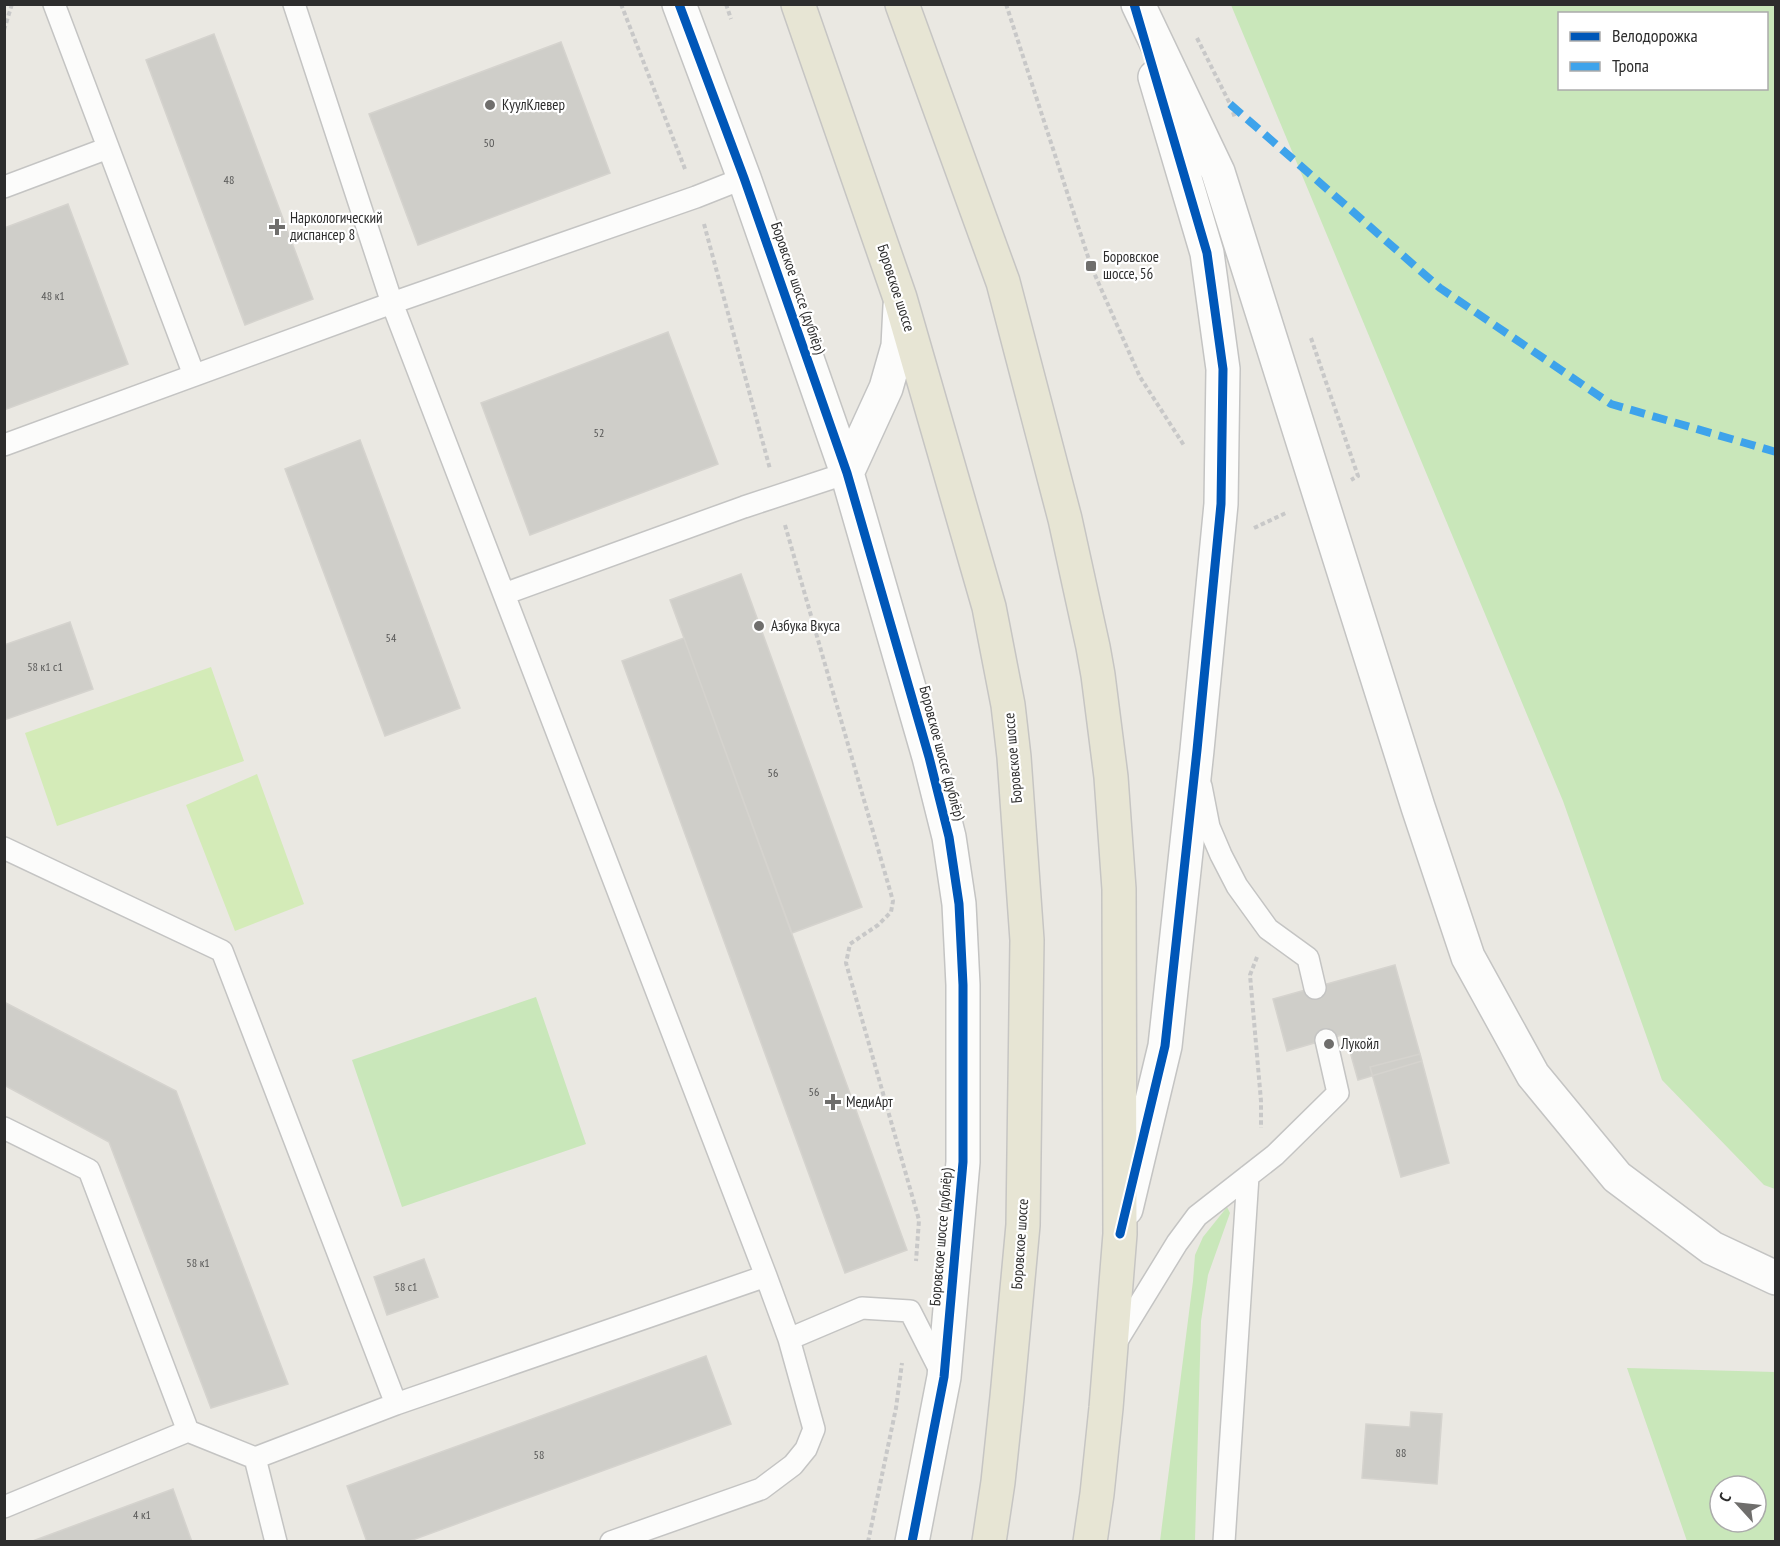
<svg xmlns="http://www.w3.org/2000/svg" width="1780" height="1546" viewBox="0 0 1780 1546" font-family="'PT Sans Narrow',sans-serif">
<rect width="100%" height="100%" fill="#eae8e2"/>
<path fill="#c9e7ba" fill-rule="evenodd" d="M1231 5H1775V1189L1764 1185 1662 1080 1563 801ZM1560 14H1766V88H1560Z
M536 997 586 1144 402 1207 352 1060Z
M1227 1207 1230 1213 1208 1275 1201 1321 1195 1541H1160L1193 1281 1195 1255 1203 1237Z
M1627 1368 1775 1372V1541H1687ZM1720 1486H1756V1522H1720Z"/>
<path fill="#d4ebb8" d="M211 667 244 761 57 826 25 733Z
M257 774 304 904 235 931 186 805Z"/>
<path fill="#cfcec9" stroke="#d5d3ce" stroke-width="1.5" d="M214 34 313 299 245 325 146 60Z
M561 42 610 173 418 245 369 114Z
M68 204 128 364 4 410V228Z
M668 332 718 464 530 535 481 403Z
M360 440 460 708 385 736 285 469Z
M741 574 862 907 792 933 670 600Z
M70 622 93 689 4 720V645Z
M684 638 907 1250 845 1273 622 661Z
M1395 965 1422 1061 1358 1080 1345 1034 1287 1051 1273 999Z
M4 1002 176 1091 288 1384 211 1408 109 1142 4 1085Z
M1420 1054 1449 1163 1401 1177 1370 1067Z
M424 1259 438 1297 387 1315 374 1277Z
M706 1356 731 1424 407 1542H367L347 1486Z
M1411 1412 1442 1414 1437 1484 1362 1478 1366 1424 1410 1427Z
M173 1489 192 1542H30Z"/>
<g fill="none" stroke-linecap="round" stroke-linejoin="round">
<defs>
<path id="lane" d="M54 4 194 375
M294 4 392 303 766 1276 789 1339 862 1308 910 1311 942 1374
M4 187 108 148
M4 445 392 303 696 197 744 178
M504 594 744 507 847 473
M1201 786 1209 827 1221 855 1237 886 1268 929 1308 958 1315 988
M4 848 222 951 396 1404 255 1458 276 1542
M4 1128 89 1170 188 1431 255 1458
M1115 1344 1177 1243 1197 1216 1275 1155 1338 1093 1326 1040
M396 1404 766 1276
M4 1507 188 1431
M611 1542 761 1489 793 1465 806 1449 814 1429 789 1339
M1224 1542 1248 1176"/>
<path id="secondary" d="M679 4 744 178 847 473 929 757 949 837 959 904 963 985V1162L944 1377 912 1542
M1138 4 1218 172 1418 807 1468 957 1533 1075 1617 1177 1712 1248 1776 1278
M847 473 886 388 898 346 900 306
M1126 1209 1165 1046 1197 750 1221 504 1223 369 1207 253 1155 77"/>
<path id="primary" d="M798 4 900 298 989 607 1008 705 1014 757 1027 940 1023 1225 1007 1397 998 1482 989 1542
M902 4 1003 282 1065 519 1093 647 1098 675 1111 777 1119 889 1120 1234 1106 1408 1097 1494 1090 1542"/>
</defs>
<use href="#lane" stroke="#c4c4c3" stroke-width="24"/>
<use href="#secondary" stroke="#c4c4c3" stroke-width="36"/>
<use href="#primary" stroke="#c6c5c3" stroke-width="36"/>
<path stroke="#c8c8c8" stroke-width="4" stroke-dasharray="4.5 3" stroke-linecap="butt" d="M621 4 685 169
M726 4 731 19
M1006 4 1091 266 1140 377 1185 447
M4 30 12 4
M1197 38 1230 104 1235 118
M704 224 770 469
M1311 338 1358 476 1351 480
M785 525 893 901 891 912 878 925 850 944 846 963 919 1220 916 1261
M1254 528 1288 512
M1257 957 1250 975 1261 1101V1128
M868 1542 896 1408 902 1363"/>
<use href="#lane" stroke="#fcfcfb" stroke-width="21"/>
<use href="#secondary" stroke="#fcfcfb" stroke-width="33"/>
<use href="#primary" stroke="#e7e5d4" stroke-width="33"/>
<path stroke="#3ea3eb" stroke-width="8" stroke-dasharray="15 8" stroke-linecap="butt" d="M1230 104 1440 288 1611 404 1776 452"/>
<defs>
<path id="cycleway" d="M679 4 744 178 847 473 929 757 949 837 959 904 963 985V1162L944 1377 912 1542
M1120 1234 1165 1046 1197 750 1221 504 1223 369 1207 253 1134 4"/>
</defs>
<use href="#cycleway" stroke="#fff" stroke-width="13"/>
<use href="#cycleway" stroke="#0057b8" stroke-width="9"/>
</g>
<g fill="#6f6e6c" stroke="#fff" stroke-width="2">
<circle cx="490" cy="105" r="6"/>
<path d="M274 218h6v6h6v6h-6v6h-6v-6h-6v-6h6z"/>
<rect x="1085" y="260" width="12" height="12" rx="3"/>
<circle cx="759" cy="626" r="6"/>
<circle cx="1329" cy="1044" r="6"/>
<path d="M830 1093h6v6h6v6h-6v6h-6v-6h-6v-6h6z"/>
</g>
<g text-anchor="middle" stroke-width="4.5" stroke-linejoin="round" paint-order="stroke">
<g font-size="12" fill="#575756">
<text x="489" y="147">50</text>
<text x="229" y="184">48</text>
<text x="53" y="300">48 к1</text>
<text x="599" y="437">52</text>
<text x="391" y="642">54</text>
<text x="45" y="671">58 к1 с1</text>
<text x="773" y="777">56</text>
<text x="814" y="1096">56</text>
<text x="198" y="1267">58 к1</text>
<text x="406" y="1291">58 с1</text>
<text x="1401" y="1457">88</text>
<text x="539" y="1459">58</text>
<text x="142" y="1519">4 к1</text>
</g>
<g font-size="15" fill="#2d2d2d" stroke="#fff" text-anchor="start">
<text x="502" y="110">КуулКлевер</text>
<text x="290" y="223">Наркологический<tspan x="290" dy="17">диспансер 8</tspan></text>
<text x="1103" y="262">Боровское<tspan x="1103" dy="17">шоссе, 56</tspan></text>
<text x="771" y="631">Азбука Вкуса</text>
<text x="1341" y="1049">Лукойл</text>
<text x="846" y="1107">МедиАрт</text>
</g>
<g font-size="15" fill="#2d2d2d" stroke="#fff">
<text transform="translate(798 288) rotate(71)" y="5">Боровское шоссе (дублёр)</text>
<text transform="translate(896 288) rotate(72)" y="5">Боровское шоссе</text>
<text transform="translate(942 753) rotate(75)" y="5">Боровское шоссе (дублёр)</text>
<text transform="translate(1013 758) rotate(-95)" y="5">Боровское шоссе</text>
<text transform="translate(941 1237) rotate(-85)" y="5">Боровское шоссе (дублёр)</text>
<text transform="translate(1020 1244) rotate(-86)" y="5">Боровское шоссе</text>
</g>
</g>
<rect width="1780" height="1546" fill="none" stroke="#2d2d2d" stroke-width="12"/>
<rect x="1558" y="12" width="210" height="78" fill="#ffffff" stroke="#ababab" stroke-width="1.5"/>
<rect x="1570" y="32" width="30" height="9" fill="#0057b8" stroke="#ababab" stroke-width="1.5"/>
<text x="1612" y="42" font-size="18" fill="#2d2d2d">Велодорожка</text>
<rect x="1570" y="62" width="30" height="9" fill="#3ea3eb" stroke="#ababab" stroke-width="1.5"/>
<text x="1612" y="72" font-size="18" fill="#2d2d2d">Тропа</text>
<g transform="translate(1738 1504) rotate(297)"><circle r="28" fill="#ffffff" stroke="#ababab" stroke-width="1.5"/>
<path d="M0-4.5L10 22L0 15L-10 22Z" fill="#6f6e6c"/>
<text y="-9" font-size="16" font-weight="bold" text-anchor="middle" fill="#2d2d2d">С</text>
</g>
</svg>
